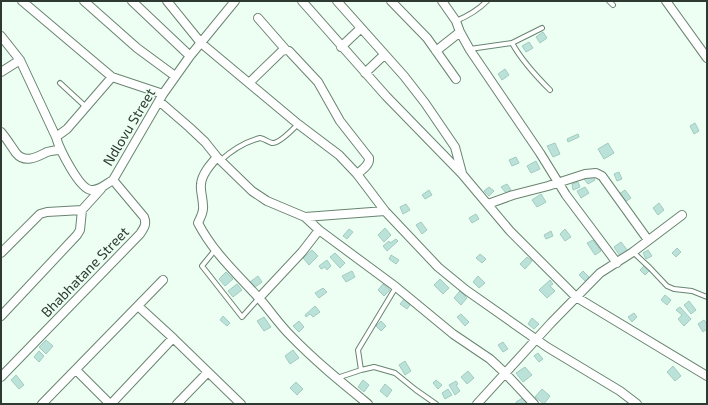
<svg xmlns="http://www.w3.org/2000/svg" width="708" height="405" viewBox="0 0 708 405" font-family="'Exo 2',sans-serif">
<rect width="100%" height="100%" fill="#edfff2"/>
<path fill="#bbe2d9" stroke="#a3cac1" d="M543 32 547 38 540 43 536 37Z
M529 42 533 48 526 52 522 46Z
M505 69 509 75 502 80 498 74Z
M695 123 699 131 694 134 690 126Z
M578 134 579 137 568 142 567 139Z
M555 143 560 154 553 157 547 146Z
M608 143 614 153 604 159 598 149Z
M516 157 519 163 512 166 509 160Z
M536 161 540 169 531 173 527 166Z
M619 172 622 179 617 181 614 174Z
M592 174 595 180 588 184 584 179Z
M578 182 580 187 573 190 572 184Z
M507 184 511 190 506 193 501 187Z
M489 187 494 191 489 196 484 191Z
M585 187 589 193 581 198 577 191Z
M429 190 432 195 425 199 422 195Z
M625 190 631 198 625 202 619 194Z
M541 194 546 202 537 207 532 200Z
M659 203 664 210 658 215 653 208Z
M406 204 410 210 403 214 400 207Z
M476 214 479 219 472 223 469 218Z
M421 222 427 230 422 234 416 225Z
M385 228 391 235 384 242 378 235Z
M349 229 353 232 347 239 343 236Z
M565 229 571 237 565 241 560 234Z
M551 231 553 236 546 239 544 235Z
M396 239 398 241 387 251 383 246 389 241 390 243Z
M593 240 601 251 595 255 587 243Z
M621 242 628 251 620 256 614 247Z
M677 248 681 252 676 257 672 253Z
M312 250 318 256 309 265 303 258Z
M648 250 652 256 646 259 643 253Z
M335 253 345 263 340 268 330 257Z
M480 254 486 259 482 263 476 258Z
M391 255 399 260 396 264 389 259Z
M527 257 532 261 525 269 520 264Z
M327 260 331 266 327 270 325 267 321 269 319 266Z
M645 265 650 270 645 275 640 270Z
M352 271 355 277 346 282 342 276Z
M583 271 591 279 587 283 579 275Z
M226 272 233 279 225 286 219 279Z
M258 276 262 282 254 288 250 282Z
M478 276 485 283 479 288 473 282Z
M440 279 449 288 443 294 434 285Z
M550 280 553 284 550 286 555 291 547 298 539 290Z
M237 284 242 290 233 297 228 291Z
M383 284 390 290 384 296 378 290Z
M323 288 327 292 319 298 315 293Z
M460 291 467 298 461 305 454 298Z
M665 295 671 300 667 305 661 300Z
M404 299 410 305 407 309 400 304Z
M689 301 696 310 691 314 684 305Z
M315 306 320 312 313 317 310 314 306 317 305 315Z
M680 307 691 319 684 326 678 319 682 315 676 310Z
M634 313 637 317 632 322 628 317Z
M461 314 469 322 465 326 457 317Z
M223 316 230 323 227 326 220 320Z
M264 317 271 327 264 331 257 321Z
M532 318 539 324 534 329 528 324Z
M704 320 707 324V329L703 332 698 324Z
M299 321 304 327 299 332 293 326Z
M381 321 386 326 381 331 376 326Z
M46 340 53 346 46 354 39 347Z
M503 342 508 349 503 352 498 345Z
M293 350 299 358 290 364 285 356Z
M39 351 44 356 39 362 34 357Z
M538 353 543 359 539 362 534 356Z
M405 361 411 371 405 375 399 365Z
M673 366 681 376 675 381 667 372Z
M525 367 532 375 523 382 516 373Z
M468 371 474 378 467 384 461 377Z
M16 375 24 385 19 389 11 380Z
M363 380 369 385 364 392 358 387Z
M436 380 442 385 438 389 433 383Z
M456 381 458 384 456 385 460 391 455 395 449 385Z
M296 382 303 389 297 395 290 388Z
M385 384 392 390 387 397 380 391Z
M448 389 452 395 445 399 442 393Z
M542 389 550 396 544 404 535 397Z
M524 397 528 404H517L516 402Z"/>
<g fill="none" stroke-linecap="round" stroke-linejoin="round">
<defs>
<path id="lane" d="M609 1 613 5
M456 21C468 16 478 10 487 1
M512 43C522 61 535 75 550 90
M470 49 512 43 542 28
M60 83 86 107
M220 161C232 150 245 142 260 138 265 139 268 142 272 143 279 144 293 129 298 124
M215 250 202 266 242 317 259 298
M633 252 650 268 667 286 674 289 692 291 707 297
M361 370 374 367 395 373 416 390 436 404
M337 378 361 370 358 350 396 287"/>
<path id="street" d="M22 1 112 77 163 94
M84 1 137 48 175 76
M132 1 190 56
M167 1 201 43 298 124 339 155 357 174 385 211 438 267 466 290 547 347 620 391 637 404
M302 1 386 96 462 174 510 231 576 297 707 376
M337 1 404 76 425 103 455 147 462 173
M391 1 427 38 456 79
M442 1 456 21 460 32 470 50 540 153 566 195 617 263
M666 1 707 58
M258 18 286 50
M1 36 20 60 56 137C59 148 79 189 91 190 99 191 106 184 113 180L163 94 190 56 235 1
M341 47 360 29
M436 51 460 32
M1 72 20 60
M365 73 384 55
M249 83 282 51 286 50 289 51 318 82 340 121 369 158C370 165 362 170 357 174
M159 101 189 127 205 142 217 157 252 191 267 201 305 217 385 211
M1 132C7 139 11 146 16 153 25 164 37 157 47 152 51 151 56 150 60 150
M56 137 67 129 112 77
M217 157C210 165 202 174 201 184 200 191 203 198 203 206 204 212 200 218 198 223 213 252 236 273 258 297 269 309 278 323 290 335 314 360 341 382 368 404
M488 204 513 195 548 186 585 174 596 173 602 176 648 240
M305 217 319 230 396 287 453 334 490 359 505 373 534 404
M1 253 40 214 47 212 82 210
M259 298 302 252 319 230
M138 306 173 338 241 404
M1 316 77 235 80 230 82 210 101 189
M76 370 110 404
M1 377 140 234C144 228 147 224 144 217L113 180
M42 404 163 280
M111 404 173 338
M177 404 208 372
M477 404 551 323 600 273 633 252 682 215"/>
</defs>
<use href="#lane" stroke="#698471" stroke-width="6"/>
<use href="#street" stroke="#698471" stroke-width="10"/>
<use href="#lane" stroke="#fff" stroke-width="4"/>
<use href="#street" stroke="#fff" stroke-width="8"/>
</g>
<g text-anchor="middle" stroke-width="3" stroke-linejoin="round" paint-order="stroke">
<g font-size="14" fill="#2d3931" stroke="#edfff2">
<text transform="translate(129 127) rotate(-59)" y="5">Ndlovu Street</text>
<text transform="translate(85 272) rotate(-46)" y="5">Bhabhatane Street</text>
</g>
</g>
<rect width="708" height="405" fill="none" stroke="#2d3931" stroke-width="4"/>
</svg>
